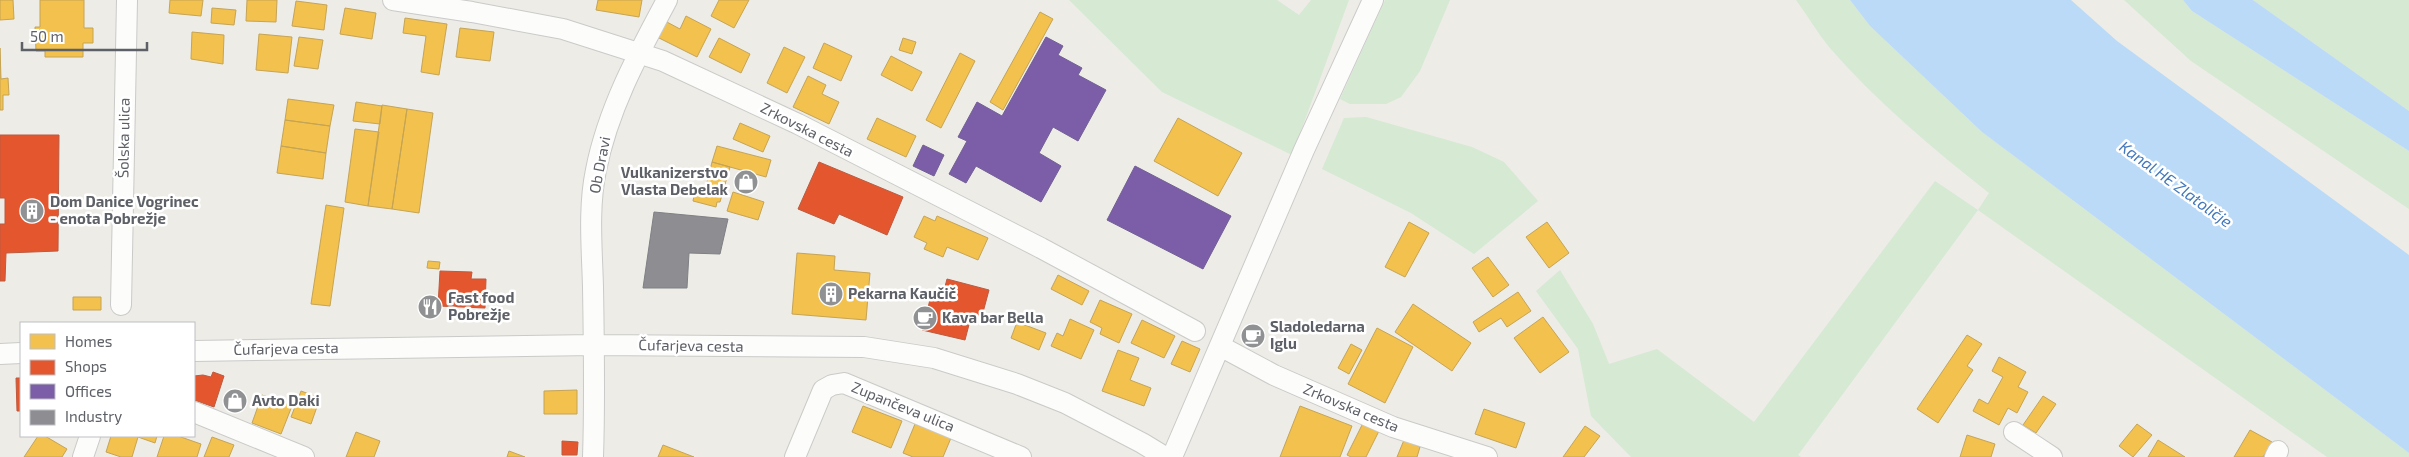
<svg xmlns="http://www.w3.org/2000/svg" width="2409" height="457" viewBox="0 0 2409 457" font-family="'Exo 2',sans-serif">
<rect width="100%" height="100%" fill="#edece7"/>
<path fill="#d5e9d3" d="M1069 0H1277L1299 15 1311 0H1349L1292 155 1162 92Z
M1385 0H1450L1420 71 1401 97 1386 104H1350L1340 99Z
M1796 0H1850L1870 26 1982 132 2409 453V457H2327L1978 210 1798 455 1801 457H1631L1591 416 1578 349 1536 291 1560 270 1593 324 1609 364 1657 349 1754 422 1935 181 1978 210 1989 193C1932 148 1877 102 1829 47 1817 32 1807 15 1796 0Z
M2124 0H2183L2192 11 2409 151V209L2191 61Z
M2253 0H2409V111Z
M1366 117 1472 147 1504 162 1538 201 1474 254 1411 213 1322 169 1344 118Z"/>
<path fill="#bbdaf8" d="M1850 0H2071L2117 41 2409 255V453L1982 132 1870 26Z
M2183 0H2253L2409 111V151L2192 11Z"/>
<path fill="#f2c14e" stroke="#c5a455" d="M0 0H13L14 19 0 20Z
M40 0H84V28H93V43H83V57H45V51H36L35 27H40Z
M170 0H203L201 16 169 13Z
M247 0H277L276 22 246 21Z
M598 0H642L639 17 596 10Z
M719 0H749L734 28 711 16Z
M296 1 327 5 324 30 292 26Z
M212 8 236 10 234 25 211 23Z
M345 8 376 13 372 39 340 34Z
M1040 12 1053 19 1003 110 990 102Z
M686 16 711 29 697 57 657 37 665 21 680 29Z
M405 18 447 24 439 75 421 72 426 36 403 33Z
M460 28 494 32 490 61 456 57Z
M192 32 224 35 223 64 191 59Z
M259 34 292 37 288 73 256 70Z
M299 37 323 40 318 69 294 66Z
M719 38 750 54 741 73 709 57Z
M903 38 916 42 912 54 899 50Z
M824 43 852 56 841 81 813 68Z
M784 47 805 57 787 93 767 83Z
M0 48 1 79 8 78 9 95H3V110H0Z
M960 53 975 61 941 128 926 120Z
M891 56 922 72 912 91 881 75Z
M808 76 826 85 822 94 839 102 829 124 793 107Z
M288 99 334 105 330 126 285 120Z
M356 102 382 106 380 124 353 121Z
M382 105 407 109 392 209 368 206Z
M407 109 433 113 419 213 392 209Z
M877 118 916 136 906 157 867 139Z
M1178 118 1242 153 1218 196 1154 161Z
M285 120 330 126 326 153 281 146Z
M740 123 770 136 763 152 733 139Z
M355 129 379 132 368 206 345 202Z
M281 146 326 153 323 179 277 173Z
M717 146 771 160 766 177 712 162Z
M712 162 730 167 720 202H717L716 207 693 201 695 191 704 194Z
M733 192 764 202 758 220 727 211Z
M326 205 344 208 330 306 311 304Z
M924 216 935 221 937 216 988 238 978 260 947 247 943 257 924 249 927 243 914 237Z
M1409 222 1429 233 1405 277 1385 267Z
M1547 222 1569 253 1549 268 1526 237Z
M797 253 835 256 834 270 870 273 866 320 792 314Z
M1488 257 1509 285 1493 297 1472 268Z
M428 261 440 262 439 269 427 268Z
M1058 275 1089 291 1082 305 1051 289Z
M1518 292 1531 311 1507 327 1501 318 1479 332 1473 322Z
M73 297H101V310H73Z
M1100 300 1132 314 1119 343 1100 334 1102 328 1090 322Z
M1413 304 1471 343 1452 371 1395 332Z
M1543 317 1569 352 1540 373 1514 338Z
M1070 319 1094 330 1081 359 1051 346 1057 333 1063 336Z
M1142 320 1175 336 1164 358 1131 343Z
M1017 322 1046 333 1039 350 1011 338Z
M1377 328 1413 347 1385 403 1348 384Z
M1967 335 1982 344 1967 366 1973 370 1938 423 1917 409Z
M1182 341 1200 349 1190 372 1171 364Z
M1351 344 1362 350 1349 374 1338 368Z
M1118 350 1139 358 1130 380 1151 388 1144 406 1102 391Z
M1999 357 2026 372 2018 387 2028 392 2017 413 2008 408 1999 425 1973 411 1979 399 1988 404 2003 377 1992 371Z
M577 390V414H544V391Z
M301 391 320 398 311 424 291 417Z
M262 395 292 406 281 434 252 423Z
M2043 396 2056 404 2036 433 2023 425Z
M863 406 902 421 891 448 852 432Z
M1300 406 1352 426 1340 457H1280Z
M1484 409 1525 423 1516 448 1475 434Z
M1363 423 1379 431 1366 457H1351L1347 455Z
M915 424 951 438 943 457H913L903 453Z
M2137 424 2152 435 2133 457 2119 446Z
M1585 426 1600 436 1584 457H1563Z
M2250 430 2272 442 2263 457H2234Z
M356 432 380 441 374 457H346Z
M1967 435 1995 444 1991 457H1960Z
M38 436H45L67 449 62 457H24Z
M111 436H157L155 443 138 437 132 457H121L106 452Z
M164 436H178L201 444 197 457H157Z
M212 437 234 445 229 457H204Z
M1404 440 1420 447 1417 457H1397Z
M2158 440 2185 457H2148Z
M663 445 694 457H658Z
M509 451 525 457H507Z"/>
<path fill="#e4572e" stroke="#bc5a3f" d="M0 135H59L58 251 6 253 5 281H0V224H5V198H0Z
M819 162 903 197 887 235 839 214 834 224 798 209Z
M440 271 472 272 471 279H486L485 308 438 306Z
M947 279 989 290 982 316 972 313 965 340 922 330 931 296 942 298Z
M213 372 224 376 214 407 194 400V376L203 375 211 377Z
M16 378H21V411H17Z
M562 441 578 442 577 455H562Z"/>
<path fill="#7b5ea7" stroke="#725f94" d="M1046 37 1063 46 1058 55 1082 68 1078 75 1106 90 1078 141 1053 127 1039 153 1061 166 1041 202 976 166 966 183 949 174 967 141 958 137 977 102 1002 116Z
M923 145 944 155 934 176 913 166Z
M1135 166 1231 216 1203 269 1107 220Z"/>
<path fill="#8d8d92" stroke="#7f8085" d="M654 212 728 219 720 254 689 253 687 288H643Z"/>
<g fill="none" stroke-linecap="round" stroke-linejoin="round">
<defs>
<path id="minor" d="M393 0 472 12 563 29 663 61 798 124 1041 248 1195 331
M121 305 127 0
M1220 346 1274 375 1393 427 1487 457
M194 351 594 345 864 347 934 358 1017 384 1065 403 1142 443 1165 457
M0 354 21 353
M194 412 304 457
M2014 432 2052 457
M83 457 90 436
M593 457C595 400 594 344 593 287 592 249 588 208 596 170 608 109 638 54 667 0
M795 457 823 390 832 385 844 383 1021 457
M1172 457 1304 150 1373 0
M2275 457 2278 451"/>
</defs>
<use href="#minor" stroke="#cacac9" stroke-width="22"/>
<use href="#minor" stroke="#fcfcfb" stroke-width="20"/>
</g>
<defs>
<symbol id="shop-disc" viewBox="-11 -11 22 22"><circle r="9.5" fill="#8f9193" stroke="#fff"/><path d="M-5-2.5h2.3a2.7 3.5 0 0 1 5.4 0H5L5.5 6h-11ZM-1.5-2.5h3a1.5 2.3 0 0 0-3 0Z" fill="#fff"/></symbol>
<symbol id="building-disc" viewBox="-11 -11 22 22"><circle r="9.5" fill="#8f9193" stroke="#fff"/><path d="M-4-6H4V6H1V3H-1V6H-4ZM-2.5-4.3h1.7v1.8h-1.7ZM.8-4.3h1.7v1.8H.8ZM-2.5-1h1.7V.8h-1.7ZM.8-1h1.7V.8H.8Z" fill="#fff"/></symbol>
<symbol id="restaurant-disc" viewBox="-11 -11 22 22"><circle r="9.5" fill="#8f9193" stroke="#fff"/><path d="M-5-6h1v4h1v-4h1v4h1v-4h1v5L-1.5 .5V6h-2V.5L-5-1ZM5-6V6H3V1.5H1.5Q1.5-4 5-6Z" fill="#fff"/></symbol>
<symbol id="cafe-disc" viewBox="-11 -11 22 22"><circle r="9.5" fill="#8f9193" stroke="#fff"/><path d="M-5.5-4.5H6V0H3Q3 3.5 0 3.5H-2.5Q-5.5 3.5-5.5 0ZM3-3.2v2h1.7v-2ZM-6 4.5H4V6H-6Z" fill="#fff"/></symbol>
</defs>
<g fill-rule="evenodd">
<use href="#shop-disc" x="732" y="168" width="28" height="28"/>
<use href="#building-disc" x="18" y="197" width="28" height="28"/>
<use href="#building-disc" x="817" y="280" width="28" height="28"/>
<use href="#restaurant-disc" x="416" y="293" width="28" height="28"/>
<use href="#cafe-disc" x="911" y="304" width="28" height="28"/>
<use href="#cafe-disc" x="1239" y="322" width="28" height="28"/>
<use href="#shop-disc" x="221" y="387" width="28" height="28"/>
</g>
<g text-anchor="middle" stroke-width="5" stroke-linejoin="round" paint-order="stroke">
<g font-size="15" fill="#5d6066" stroke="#fff">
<text transform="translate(807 130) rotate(27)" y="5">Zrkovska cesta</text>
<text transform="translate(124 138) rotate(-89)" y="5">Šolska ulica</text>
<text transform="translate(600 165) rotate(-79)" y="5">Ob Dravi</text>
<text transform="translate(691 346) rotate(1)" y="5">Čufarjeva cesta</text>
<text transform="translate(286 349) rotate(-1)" y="5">Čufarjeva cesta</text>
<text transform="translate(903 407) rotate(22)" y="5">Zupančeva ulica</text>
<text transform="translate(1351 408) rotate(23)" y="5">Zrkovska cesta</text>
</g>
<g font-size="15" font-weight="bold" fill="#5d6066" stroke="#fff" text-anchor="start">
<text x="728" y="178" text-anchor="end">Vulkanizerstvo<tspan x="728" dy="17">Vlasta Debelak</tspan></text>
<text x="50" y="207">Dom Danice Vogrinec<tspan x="50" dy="17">- enota Pobrežje</tspan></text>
<text x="848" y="299">Pekarna Kaučič</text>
<text x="448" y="303">Fast food<tspan x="448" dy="17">Pobrežje</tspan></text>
<text x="942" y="323">Kava bar Bella</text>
<text x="1270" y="332">Sladoledarna<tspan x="1270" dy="17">Iglu</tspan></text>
<text x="252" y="406">Avto Daki</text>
</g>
<g font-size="16" font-style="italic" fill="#4278bc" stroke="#fff">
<text transform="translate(2176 184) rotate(36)" y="6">Kanal HE Zlatoličje</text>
</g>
</g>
<rect x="20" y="322" width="175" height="115" fill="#ffffff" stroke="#bebfc2"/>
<rect x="30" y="334" width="25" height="15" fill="#f2c14e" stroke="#bebfc2"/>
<text x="65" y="347" font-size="15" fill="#5d6066">Homes</text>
<rect x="30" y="360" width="25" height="15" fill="#e4572e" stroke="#bebfc2"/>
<text x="65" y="372" font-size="15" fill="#5d6066">Shops</text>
<rect x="30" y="384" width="25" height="15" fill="#7b5ea7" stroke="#bebfc2"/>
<text x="65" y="397" font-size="15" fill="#5d6066">Offices</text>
<rect x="30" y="410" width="25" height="15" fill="#8d8d92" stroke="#bebfc2"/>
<text x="65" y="422" font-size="15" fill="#5d6066">Industry</text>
<path d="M22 42v8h125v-8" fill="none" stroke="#5d6066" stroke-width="2.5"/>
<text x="30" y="42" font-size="15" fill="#5d6066" stroke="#ffffff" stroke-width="4" paint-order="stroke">50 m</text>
</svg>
